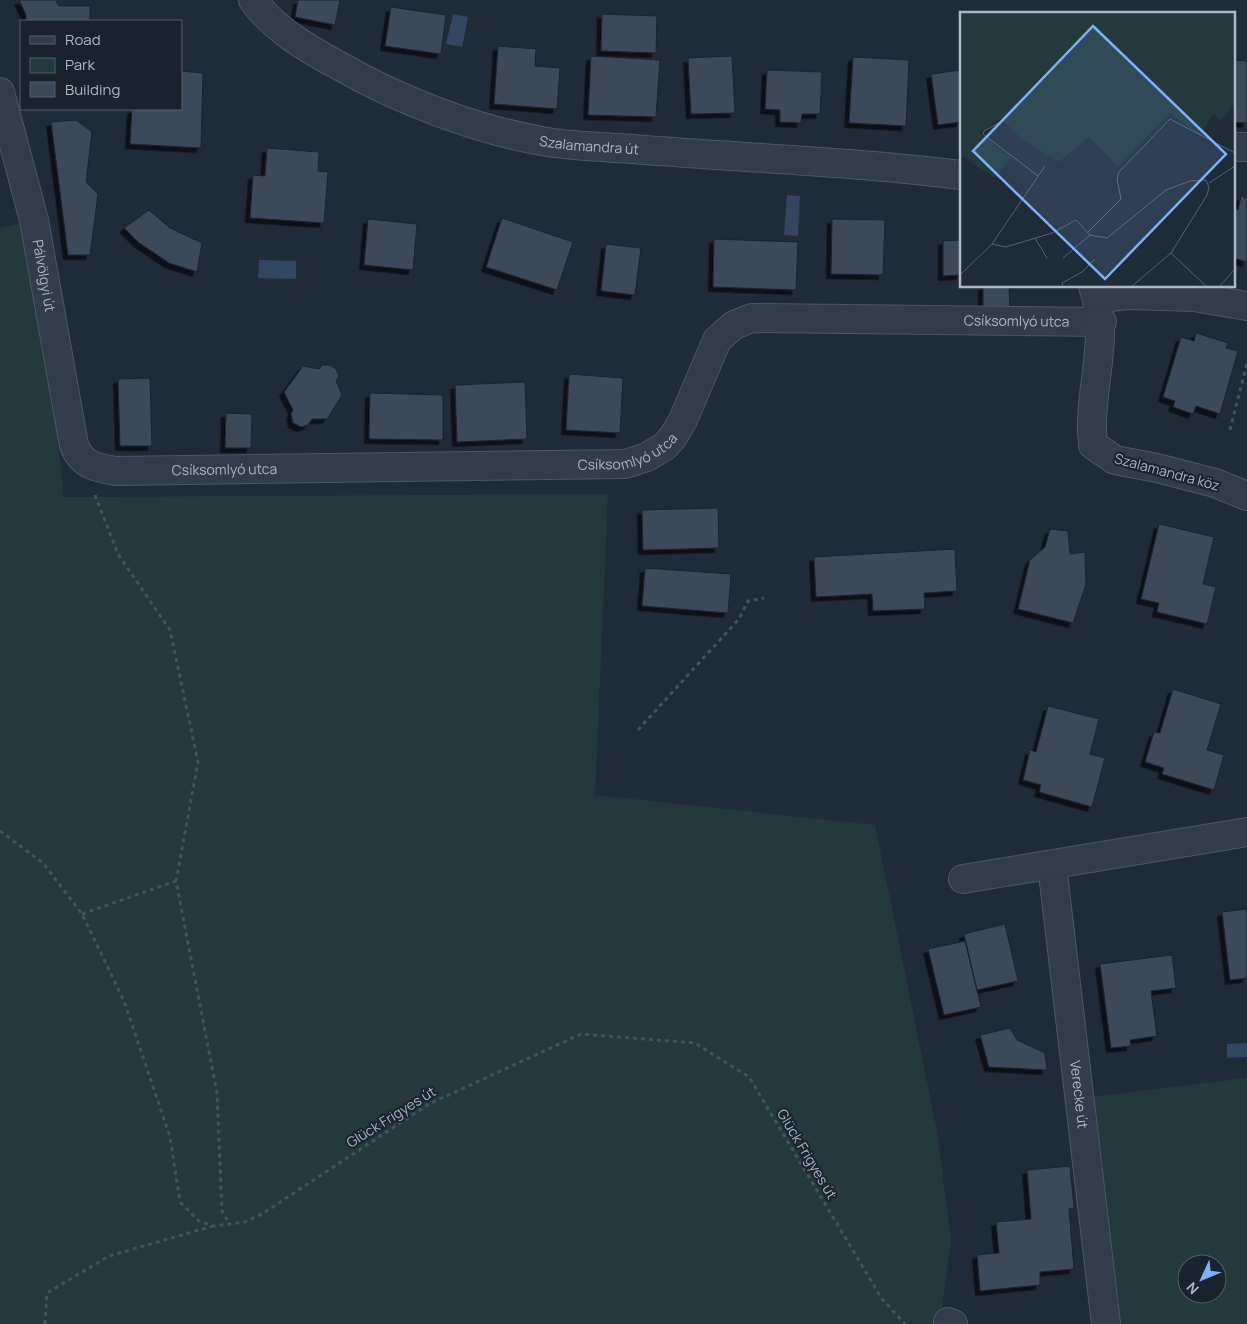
<svg xmlns="http://www.w3.org/2000/svg" width="1247" height="1324" viewBox="0 0 1247 1324" font-family="Manrope,sans-serif">
<defs>
<filter id="shadow"><feDropShadow dx="-4.5" dy="4.5" stdDeviation="0" flood-color="#0009"/></filter>
</defs>
<rect width="100%" height="100%" fill="#202b38"/>
<path fill="#23393b" fill-rule="evenodd" d="M34 220 64 497 608 494 595 795 875 825 937 1131 951 1239 940 1324H0V228Z
M1247 1078V1324H1114L1090 1097ZM1187 1264H1217V1294H1187Z"/>
<path fill="#324661" d="M453 14 468 17 462 47 446 44Z
M787 195 800 196 798 236 784 235Z
M259 260 296 261V279L258 278Z
M1247 1043V1057L1227 1058V1044Z"/>
<path fill="#3b4959" stroke="#1b232f" filter="url(#shadow)" d="M19 0H58L56 2 59 6H90V21H26V15Z
M298 0H340L335 25 295 17Z
M391 7 446 15 441 54 385 46Z
M602 14 657 16 656 53 601 51Z
M498 46 536 49 535 66 560 68 557 109 494 104Z
M591 56 660 60 656 117 588 115Z
M732 56 735 113 691 114 688 58Z
M853 57 909 60 906 126 849 123Z
M1236 60 1247 61V123L1233 122V82Z
M767 70 822 72 820 114H802L801 123 780 122V110L765 109Z
M961 70V122L938 125 931 74Z
M181 71 203 73 201 148 130 144 132 109H181Z
M76 120 92 132 86 182 98 194 90 255H68L51 122Z
M267 148 319 152 318 171 328 172 324 223 250 218 253 175 265 176Z
M1241 196 1247 198V262L1233 258V209L1238 210Z
M149 210 170 228 202 243 197 272 169 263 138 242 124 228Z
M502 218 573 242 557 290 486 267Z
M368 219 417 224 413 270 364 265Z
M832 219 885 220 883 275 831 274Z
M714 239 798 242 796 290 713 287Z
M961 240V275L943 276V241Z
M606 244 641 248 635 295 601 291Z
M983 286H1009L1010 307 983 308Z
M1196 333 1228 343 1226 348 1238 351 1220 414 1196 406 1193 414 1173 407 1175 401 1163 397 1181 337 1194 341Z
M323 365H330L336 369 339 376 336 381 342 395 327 419H312L308 425 301 427 293 423 291 414 293 410 284 392 303 366 319 369Z
M569 374 623 378 620 433 566 430Z
M150 378 152 446H120L118 379Z
M525 382 527 439 457 442 455 385Z
M370 393 443 395V440L369 439Z
M226 413 252 414 251 448H225Z
M718 508 719 548 643 550 642 510Z
M1159 524 1214 537 1203 584 1216 587 1207 624 1157 612 1159 603 1141 599Z
M1050 529 1068 531 1070 554 1085 552 1086 584 1073 623 1018 609 1030 560 1045 547Z
M955 549 957 591 924 593 925 609 873 611 872 594 816 597 814 557Z
M645 568 731 574 728 613 642 606Z
M1173 689 1221 704 1207 750 1224 755 1214 790 1162 774 1164 768 1145 762 1154 732 1160 733Z
M1048 706 1099 719 1090 754 1105 758 1092 807 1039 792 1041 785 1023 780 1030 750 1036 752Z
M1247 909V978L1230 980 1222 912Z
M1005 924 1018 981 977 990 964 934Z
M965 941 981 1007 944 1015 928 949Z
M1172 955 1176 988 1151 991 1157 1036 1130 1040 1131 1046 1111 1048 1100 964Z
M1010 1028 1017 1040 1045 1053 1047 1070 989 1067 980 1035Z
M1070 1166 1074 1208 1069 1209 1074 1269 1040 1272V1285L980 1291 977 1255 999 1253 996 1222 1031 1219 1027 1170Z"/>
<g fill="none" stroke-linecap="round" stroke-linejoin="round">
<defs>
<g id="minor">
<path id="s1" d="M253 0C273 28 306 48 336 64 398 100 476 130 547 142 579 147 613 147 645 150 750 158 856 162 961 175"/>
<path id="s2" d="M0 92 34 220 74 445C81 465 97 468 116 471L625 464 647 457 665 446 673 437 683 420 717 340 734 325 752 318 1102 322"/>
<path d="M1233 147H1247"/>
<path d="M1093 286C1109 331 1093 376 1092 422 1091 429 1093 438 1093 445L1115 460 1157 468 1215 483 1247 496"/>
<path d="M1098 298 1130 295 1194 297 1247 306"/>
<path id="s3" d="M1052 865 1106 1324"/>
<path d="M963 879 1247 832"/>
<path d="M948 1322 953 1324"/>
</g>
</defs>
<use href="#minor" stroke="#4e5764" stroke-width="30"/>
<path stroke="#415659" stroke-width="3" stroke-dasharray="4 4" stroke-linecap="butt" d="M1230 430 1247 363
M95 495 118 554 170 630 198 762 176 881 217 1093 222 1211 230 1225
M638 730 739 619 748 601 764 598
M0 831 43 863 82 914 124 1001 170 1137 180 1202 199 1221 214 1226 245 1222 262 1214 429 1104 581 1034 695 1043 749 1077 882 1299 905 1324
M82 914 176 881
M45 1324 47 1293 109 1256 213 1226"/>
<use href="#minor" stroke="#333c49" stroke-width="28"/>
</g>
<g text-anchor="middle" stroke-width="4" stroke-linejoin="round" paint-order="stroke">
<g font-size="14" fill="#aeb7c6" stroke="#19222d">
<text dy="5" stroke="none"><textPath href="#s1" startOffset="374">Szalamandra út</textPath></text>
<text dy="5" stroke="none"><textPath href="#s2" startOffset="189">Pálvölgyi út</textPath></text>
<text dy="5" stroke="none"><textPath href="#s2" startOffset="1392">Csíksomlyó utca</textPath></text>
<text dy="5" stroke="none"><textPath href="#s2" startOffset="928">Csíksomlyó utca</textPath></text>
<text dy="5" stroke="none"><textPath href="#s2" startOffset="522">Csíksomlyó utca</textPath></text>
<text transform="translate(1167 472) rotate(15)" y="5">Szalamandra köz</text>
<text dy="5" stroke="none"><textPath href="#s3" startOffset="231">Verecke út</textPath></text>
<text transform="translate(391 1117) rotate(-32)" y="5">Glück Frigyes út</text>
<text transform="translate(807 1154) rotate(59)" y="5">Glück Frigyes út</text>
</g>
</g>
<g transform="translate(960 12)">
<rect width="275" height="275" fill="#202b38"/>
<path d="M0 0H275V92L259 109 254 101 240 124 210 101 158 155 129 125 99 150 62 127 41 107 19 120 51 145 35 166 0 143Z" fill="#23393b"/>
<path fill="none" stroke="#596371" stroke-width="1" d="M42 109 24 119 23 122 78 164M249 171 275 154M127 221 161 187 157 167 159 160 210 107 275 141M75 226 87 246M32 232 46 235 92 221 116 208 130 223 147 226 206 178 230 169 246 168 249 175 247 183 211 241 171 275M211 241 247 275M103 246 130 223M0 263 32 232 85 154M103 275 102 271 122 260 135 247M259 275 275 257"/>
<path fill="#7daffb" fill-opacity="0.15" stroke="#7daffb" stroke-width="2.5" d="M133 14 266 142 145 267 13 139Z"/>
<rect width="275" height="275" fill="none" stroke="#aeb7c6" stroke-width="2.5"/>
</g>
<rect x="20" y="20" width="162" height="90" fill="#19222d" stroke="#555e6a"/>
<rect x="30" y="36" width="25" height="8" fill="#333c49" stroke="#555e6a"/>
<text x="65" y="45" font-size="15" fill="#aeb7c6">Road</text>
<rect x="30" y="58" width="25" height="15" fill="#23393b" stroke="#555e6a"/>
<text x="65" y="70" font-size="15" fill="#aeb7c6">Park</text>
<rect x="30" y="82" width="25" height="15" fill="#3b4959" stroke="#555e6a"/>
<text x="65" y="95" font-size="15" fill="#aeb7c6">Building</text>
<g transform="translate(1202 1279) rotate(226)"><circle r="24" fill="#19222d" stroke="#555e6a"/>
<path d="M0-4L9 19L0 12L-9 19Z" fill="#7daffb"/>
<text y="-8" font-size="14" font-weight="bold" text-anchor="middle" fill="#aeb7c6">N</text>
</g>
</svg>
